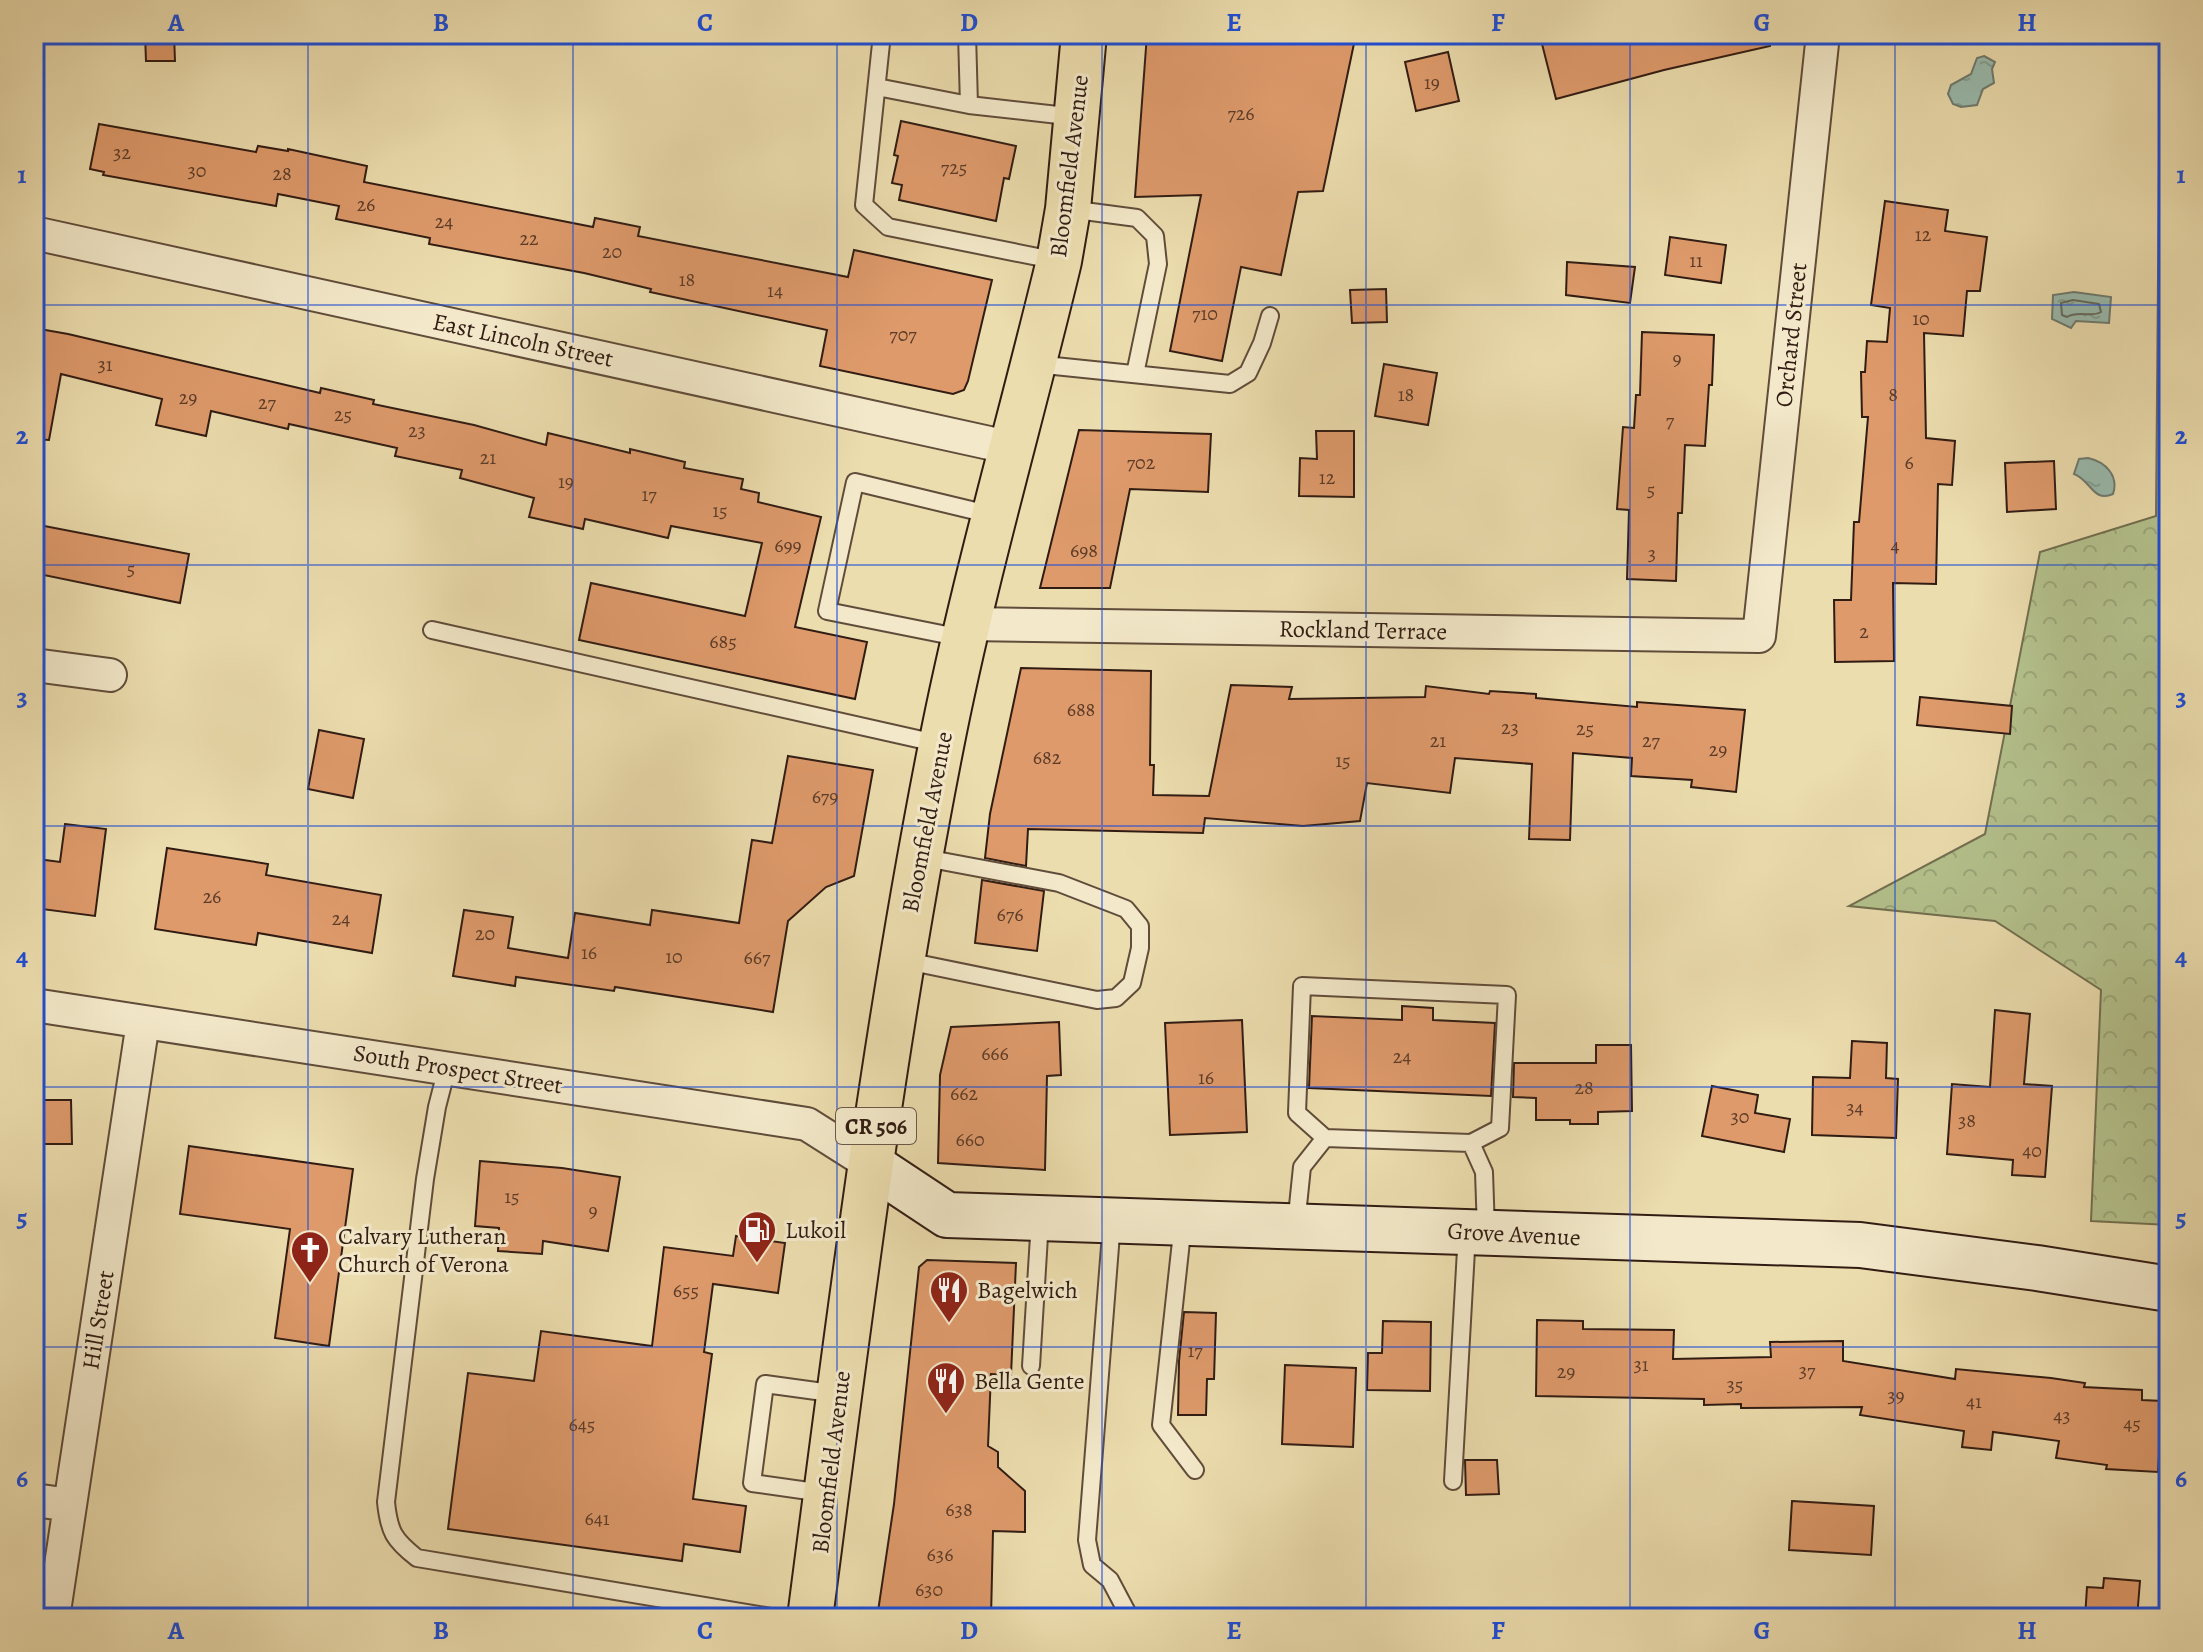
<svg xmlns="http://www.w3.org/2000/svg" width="2203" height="1652" viewBox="0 0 2203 1652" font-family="Alegreya,serif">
<defs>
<pattern id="forest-crowns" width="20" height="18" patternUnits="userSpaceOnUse" patternTransform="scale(2)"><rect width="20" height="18" fill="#b4c28d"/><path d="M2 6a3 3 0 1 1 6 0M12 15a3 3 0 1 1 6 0" fill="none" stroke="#9ba679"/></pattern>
<pattern id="water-ripples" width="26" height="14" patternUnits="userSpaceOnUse" patternTransform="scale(2)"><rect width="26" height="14" fill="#99bbae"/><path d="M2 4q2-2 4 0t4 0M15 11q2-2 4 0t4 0" fill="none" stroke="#84a095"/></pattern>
</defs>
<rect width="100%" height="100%" fill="#ecddae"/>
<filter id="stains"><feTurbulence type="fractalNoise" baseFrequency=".0025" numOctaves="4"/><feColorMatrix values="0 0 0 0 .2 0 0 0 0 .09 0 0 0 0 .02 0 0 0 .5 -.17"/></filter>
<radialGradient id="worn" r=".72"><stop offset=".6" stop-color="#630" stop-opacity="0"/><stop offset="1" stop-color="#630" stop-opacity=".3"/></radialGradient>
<path fill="url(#forest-crowns)" stroke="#726f50" stroke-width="2" d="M2159 157H2169V1225L2091 1221 2101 990 1995 921 1849 906 1985 834 2040 552 2156 516Z"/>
<path fill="url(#water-ripples)" stroke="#6f7b70" stroke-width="2" d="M1984 56 1995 62 1992 69 1994 83 1983 89 1977 105 1961 107 1953 104 1948 94 1951 85 1971 74 1977 58Z
M2074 292 2111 297 2109 323 2076 321 2071 328 2052 319 2053 295Z
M2088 458C2106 462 2119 476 2113 494 2093 503 2091 480 2074 474L2079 459Z"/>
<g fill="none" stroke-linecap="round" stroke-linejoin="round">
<path stroke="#656c60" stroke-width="2" d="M2073 300 2099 304 2101 312C2091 318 2078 310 2067 317L2062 315 2061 303Z"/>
</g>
<path fill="#de9a6b" stroke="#311c13" stroke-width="2" d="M145 34H174L175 61H146Z
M1147 34H1356L1323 191 1298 192 1281 275 1241 267 1222 361 1170 351 1201 195 1135 197Z
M1565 34H1769L1770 46 1664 70 1556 99 1541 40Z
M1448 52 1459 101 1416 111 1405 62Z
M901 121 1016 146 1009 179 1004 178 996 221 899 200 902 185 892 183 898 156 894 155Z
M99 124 256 152 258 146 288 151V149L367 166 364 182 593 227 595 218 640 227 638 236 848 277 854 250 992 280 968 381 964 390 953 394 820 366 827 330 650 292 651 289 584 273 429 244 430 238 336 219 339 206 278 194 276 206 103 175 104 172 90 169Z
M1885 201 1948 210 1945 231 1987 237 1980 291H1967L1963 336 1924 333 1926 438 1955 441 1952 485 1938 484 1936 584 1893 583 1894 661 1835 662 1834 600H1851L1854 522H1859L1868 417H1862L1861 372H1865L1867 341 1887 342 1890 308 1871 305Z
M1670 237 1726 245 1721 283 1665 275Z
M1567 262 1635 267 1630 303 1566 295Z
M1386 289 1387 322 1352 323 1350 290Z
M34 328 68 334 320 393 321 388 374 400 373 404 474 425 546 445 548 433 630 453V449L685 462 684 468 743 479 741 489 759 493 758 502 821 517 795 627 867 642 855 699 579 640 591 583 745 616 762 543 671 526 668 538 585 519 583 529 529 517 534 498 460 478 462 470 395 456 397 448 289 424 288 429 211 411 206 436 156 425 162 399 61 374 49 440 34 439Z
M1642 332 1714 335 1712 385H1709L1705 446 1685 445 1682 513H1678L1676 581 1627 579 1629 510 1617 509 1623 427 1634 428 1636 395H1640Z
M1384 364 1437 373 1428 425 1375 416Z
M1079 430 1211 434 1208 492 1130 489 1110 588H1040Z
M1316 431H1354V497L1299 496 1300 458 1317 459Z
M2054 461 2056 509 2007 512 2005 463Z
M34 524 189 554 180 603 34 573Z
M1021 668 1151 671 1150 765H1154L1153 795 1209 796 1231 685 1292 687 1289 699 1425 697 1426 686 1489 694 1490 691 1536 694V698L1637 707V702L1745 710 1736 792 1691 787 1692 780 1631 776 1632 758 1573 753 1570 840 1529 839 1532 764 1455 758 1450 793 1367 783 1360 821 1303 826 1205 818 1203 833 1028 829 1026 866 985 858 990 814Z
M1920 697 2012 706 2010 734 1917 725Z
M319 730 364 739 353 798 308 789Z
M788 756 873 770 854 876 826 887 788 921 773 1012 615 987 614 991 516 977 515 986 453 976 464 910 513 917 508 948 568 958 575 913 650 925 652 910 739 923 752 840 772 843Z
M65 824 106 829 95 916 34 908 37 859 60 862Z
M167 848 268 864 266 875 381 895 372 953 258 933 256 945 155 929Z
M982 880 1044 891 1037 951 975 943Z
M1402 1006 1433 1008V1020L1495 1023 1491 1096 1309 1088 1312 1016 1402 1020Z
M1995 1010 2030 1014 2024 1084 2052 1086 2045 1177 2012 1175 2013 1160 1947 1154 1952 1084 1990 1087Z
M1242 1020 1247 1132 1170 1135 1165 1023Z
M1059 1022 1061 1075 1047 1076 1045 1170 938 1163 940 1075 951 1027Z
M1852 1041 1887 1043 1886 1078 1898 1079 1896 1138 1812 1135 1813 1077 1850 1078Z
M1596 1045H1631L1632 1111 1598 1112V1124H1570V1120H1536V1098L1513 1097 1514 1063H1596Z
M1712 1086 1758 1095 1755 1113 1790 1119 1784 1152 1702 1136Z
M34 1100H71L72 1144H34Z
M189 1146 353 1169 329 1346 275 1338 290 1229 180 1214Z
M480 1161 562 1168 620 1177 608 1251 543 1241 542 1254 498 1251 499 1228 475 1226Z
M736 1236 785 1243 778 1293 713 1284 704 1352 712 1354 693 1499 746 1506 740 1552 684 1544 682 1561 448 1529 468 1373 534 1381 541 1331 652 1346 664 1247 733 1256Z
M927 1260 1016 1263 1011 1375 991 1374 988 1446 998 1452V1467L1025 1491V1532L993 1531 991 1618H877L894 1504 919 1267Z
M1184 1312 1216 1313 1214 1379H1207L1206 1415H1178L1179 1361Z
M1537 1320 1583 1321V1329L1674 1330 1673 1359 1771 1357 1770 1342 1843 1341V1361L1955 1379 1956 1369 2051 1378 2085 1383 2084 1387 2142 1390V1400L2162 1401 2158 1472 2106 1469 2107 1465 2056 1458 2059 1441 1993 1432 1991 1450 1962 1447 1964 1431 1860 1415 1862 1407 1741 1408V1404L1704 1405V1399L1536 1396Z
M1383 1321 1431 1322 1430 1391 1367 1390 1368 1353H1382Z
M1285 1365 1356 1368 1353 1447 1282 1444Z
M1465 1460H1497L1499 1494 1466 1495Z
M1792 1501 1874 1506 1871 1555 1789 1550Z
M2104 1578 2140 1581 2137 1618H2085L2087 1587 2103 1588Z"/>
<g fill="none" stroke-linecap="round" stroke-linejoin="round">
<defs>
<path id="lane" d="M882 34 864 205 888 227 1058 261
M967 34 969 105
M877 87 969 105 1076 117
M1069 209 1137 218 1155 236 1158 264 1135 374
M1035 364 1230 384 1248 373 1262 343 1270 316
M432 630 940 744
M962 638 827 611 855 482 992 515
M902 960 1097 1000 1116 998 1132 983 1140 948V926L1126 909 1059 883 920 857
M447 1068 437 1107 425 1179 386 1502C389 1532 394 1540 417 1558L777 1618
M1325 1138 1297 1113 1302 986 1507 995 1500 1128 1471 1143
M1112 1221 1087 1540 1092 1565 1110 1580 1128 1614
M1183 1223 1161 1425 1195 1470
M1296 1225 1302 1167 1325 1138 1471 1143 1484 1172 1486 1231
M1031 1366 1040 1220
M1453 1481 1467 1232
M823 1493 752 1483 765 1384 838 1394"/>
<path id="street" d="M34 233 1012 448
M967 624 1759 636 1823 34
M34 665 110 675
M34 1005 807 1124 870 1164
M34 1500 70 1505
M53 1618 143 1022"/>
<path id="secondary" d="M870 1164 947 1215 1860 1245 2037 1268 2169 1289"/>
<path id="primary" d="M810 1618C848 1326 884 1035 941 746 973 583 1020 423 1059 261L1068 209 1084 34"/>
</defs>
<use href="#lane" stroke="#604c3a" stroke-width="20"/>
<use href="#street" stroke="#604c3a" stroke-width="36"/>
<use href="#secondary" stroke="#311c13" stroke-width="48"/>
<use href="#primary" stroke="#311c13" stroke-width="48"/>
<use href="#lane" stroke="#f3e9ca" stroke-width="16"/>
<use href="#street" stroke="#f3e9ca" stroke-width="32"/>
<use href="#secondary" stroke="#f3e9ca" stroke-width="44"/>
<use href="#primary" stroke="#ecddae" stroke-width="44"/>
</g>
<path fill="none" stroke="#1d4ed8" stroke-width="2" stroke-opacity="0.55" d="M308 34V1618M573 34V1618M837 34V1618M1102 34V1618M1366 34V1618M1630 34V1618M1895 34V1618M34 305H2169M34 565H2169M34 826H2169M34 1087H2169M34 1347H2169"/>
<defs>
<symbol id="fuel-pin" viewBox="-11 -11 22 30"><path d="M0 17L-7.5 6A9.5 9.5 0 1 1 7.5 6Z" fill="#8f2418" stroke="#f3e9ca"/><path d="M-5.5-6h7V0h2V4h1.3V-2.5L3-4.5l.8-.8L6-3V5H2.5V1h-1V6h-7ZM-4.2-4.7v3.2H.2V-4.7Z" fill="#fff"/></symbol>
<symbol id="church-pin" viewBox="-11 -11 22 30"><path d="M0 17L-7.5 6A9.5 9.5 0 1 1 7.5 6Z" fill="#8f2418" stroke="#f3e9ca"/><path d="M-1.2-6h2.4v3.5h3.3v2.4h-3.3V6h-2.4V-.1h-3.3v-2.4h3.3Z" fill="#fff"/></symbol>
<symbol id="restaurant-pin" viewBox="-11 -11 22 30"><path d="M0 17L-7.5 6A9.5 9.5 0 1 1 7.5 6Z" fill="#8f2418" stroke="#f3e9ca"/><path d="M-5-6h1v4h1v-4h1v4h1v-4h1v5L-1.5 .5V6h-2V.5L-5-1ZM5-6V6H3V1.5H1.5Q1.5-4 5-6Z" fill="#fff"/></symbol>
</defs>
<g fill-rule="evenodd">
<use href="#fuel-pin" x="735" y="1208" width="44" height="60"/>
<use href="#church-pin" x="288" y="1228" width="44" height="60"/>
<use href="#restaurant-pin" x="927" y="1268" width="44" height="60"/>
<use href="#restaurant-pin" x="924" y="1359" width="44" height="60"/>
</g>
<g text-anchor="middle" stroke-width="6" stroke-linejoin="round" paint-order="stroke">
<g font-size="20" fill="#5c3c29">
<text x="1432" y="89">19</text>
<text x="1241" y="120">726</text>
<text x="122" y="159">32</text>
<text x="954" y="174">725</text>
<text x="197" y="177">30</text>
<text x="282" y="180">28</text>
<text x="366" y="211">26</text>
<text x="444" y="228">24</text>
<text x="1923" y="241">12</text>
<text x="529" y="245">22</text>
<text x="612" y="258">20</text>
<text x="1696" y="267">11</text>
<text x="687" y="286">18</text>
<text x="775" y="297">14</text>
<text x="1205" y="320">710</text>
<text x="1921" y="325">10</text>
<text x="903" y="341">707</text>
<text x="1677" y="365">9</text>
<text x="105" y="371">31</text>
<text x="1406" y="401">18</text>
<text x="1893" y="401">8</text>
<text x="188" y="404">29</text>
<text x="267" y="409">27</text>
<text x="343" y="421">25</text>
<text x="1670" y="427">7</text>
<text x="417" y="437">23</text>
<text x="488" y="464">21</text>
<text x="1141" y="469">702</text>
<text x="1909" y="469">6</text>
<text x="1327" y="484">12</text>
<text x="566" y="488">19</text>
<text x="1651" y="496">5</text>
<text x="649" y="501">17</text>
<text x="720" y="517">15</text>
<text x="788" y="552">699</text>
<text x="1895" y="552">4</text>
<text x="1084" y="557">698</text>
<text x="1652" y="560">3</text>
<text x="131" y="575">5</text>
<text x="1864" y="638">2</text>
<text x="723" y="648">685</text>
<text x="1081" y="716">688</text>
<text x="1510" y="734">23</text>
<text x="1585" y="735">25</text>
<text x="1438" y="747">21</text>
<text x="1651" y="747">27</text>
<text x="1718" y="756">29</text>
<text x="1047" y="764">682</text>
<text x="1343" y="767">15</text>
<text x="825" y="803">679</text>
<text x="212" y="903">26</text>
<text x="1010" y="921">676</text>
<text x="341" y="925">24</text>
<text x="485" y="940">20</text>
<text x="589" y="959">16</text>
<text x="674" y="963">10</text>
<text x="757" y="964">667</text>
<text x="995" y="1060">666</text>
<text x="1402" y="1063">24</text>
<text x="1206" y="1084">16</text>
<text x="1584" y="1094">28</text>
<text x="964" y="1100">662</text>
<text x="1855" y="1114">34</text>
<text x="1740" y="1123">30</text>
<text x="1967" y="1127">38</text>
<text x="970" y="1146">660</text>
<text x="2032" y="1157">40</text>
<text x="512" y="1203">15</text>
<text x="593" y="1217">9</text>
<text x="686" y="1297">655</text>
<text x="1195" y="1357">17</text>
<text x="1641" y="1371">31</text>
<text x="1807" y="1377">37</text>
<text x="1566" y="1378">29</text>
<text x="1735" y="1391">35</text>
<text x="1896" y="1402">39</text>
<text x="1974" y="1408">41</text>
<text x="2062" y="1422">43</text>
<text x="2132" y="1430">45</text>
<text x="582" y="1431">645</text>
<text x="959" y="1516">638</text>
<text x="597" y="1525">641</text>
<text x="940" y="1561">636</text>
<text x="929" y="1596">630</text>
</g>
<rect fill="#f3e9ca" stroke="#6b5a4a" stroke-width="2" x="836" y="1108" width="80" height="36" rx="6"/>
<g font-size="22" font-weight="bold" fill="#311c13">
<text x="876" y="1134">CR 506</text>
</g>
<g font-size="24" fill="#311c13" stroke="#f3e9ca">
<text transform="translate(1069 166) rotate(-83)" y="8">Bloomfield Avenue</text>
<text transform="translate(1791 335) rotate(-84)" y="8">Orchard Street</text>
<text transform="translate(523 340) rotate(12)" y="8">East Lincoln Street</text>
<text transform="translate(1363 630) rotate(1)" y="8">Rockland Terrace</text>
<text transform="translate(927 822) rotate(-79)" y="8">Bloomfield Avenue</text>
<text transform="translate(458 1069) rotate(9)" y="8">South Prospect Street</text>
<text transform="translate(1514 1234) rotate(3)" y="8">Grove Avenue</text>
<text transform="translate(98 1320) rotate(-81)" y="8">Hill Street</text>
<text transform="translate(831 1462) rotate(-83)" y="8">Bloomfield Avenue</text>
</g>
<g font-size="24" fill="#311c13" stroke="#f3e9ca" text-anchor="start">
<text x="785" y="1238">Lukoil</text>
<text x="338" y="1244">Calvary Lutheran<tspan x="338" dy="28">Church of Verona</tspan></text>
<text x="977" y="1298">Bagelwich</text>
<text x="974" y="1389">Bella Gente</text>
</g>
</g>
<rect width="2203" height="1652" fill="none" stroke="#ecddae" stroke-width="88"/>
<rect x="44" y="44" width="2115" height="1564" fill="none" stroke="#1d4ed8" stroke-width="3"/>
<g font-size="26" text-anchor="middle" font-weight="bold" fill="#1d4ed8">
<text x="176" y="31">A</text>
<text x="441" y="31">B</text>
<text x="705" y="31">C</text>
<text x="969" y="31">D</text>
<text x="1234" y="31">E</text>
<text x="1498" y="31">F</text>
<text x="1762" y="31">G</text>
<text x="2027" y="31">H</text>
<text x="22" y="183">1</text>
<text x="2181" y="183">1</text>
<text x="22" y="444">2</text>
<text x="2181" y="444">2</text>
<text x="22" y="705">3</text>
<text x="2181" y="705">3</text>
<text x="22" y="965">4</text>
<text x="2181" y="965">4</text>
<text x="22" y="1226">5</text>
<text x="2181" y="1226">5</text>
<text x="22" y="1487">6</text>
<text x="2181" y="1487">6</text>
<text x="176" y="1639">A</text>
<text x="441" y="1639">B</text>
<text x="705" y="1639">C</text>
<text x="969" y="1639">D</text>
<text x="1234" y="1639">E</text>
<text x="1498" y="1639">F</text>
<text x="1762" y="1639">G</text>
<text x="2027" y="1639">H</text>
</g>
<rect width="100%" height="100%" filter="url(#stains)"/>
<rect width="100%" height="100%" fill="url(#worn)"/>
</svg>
